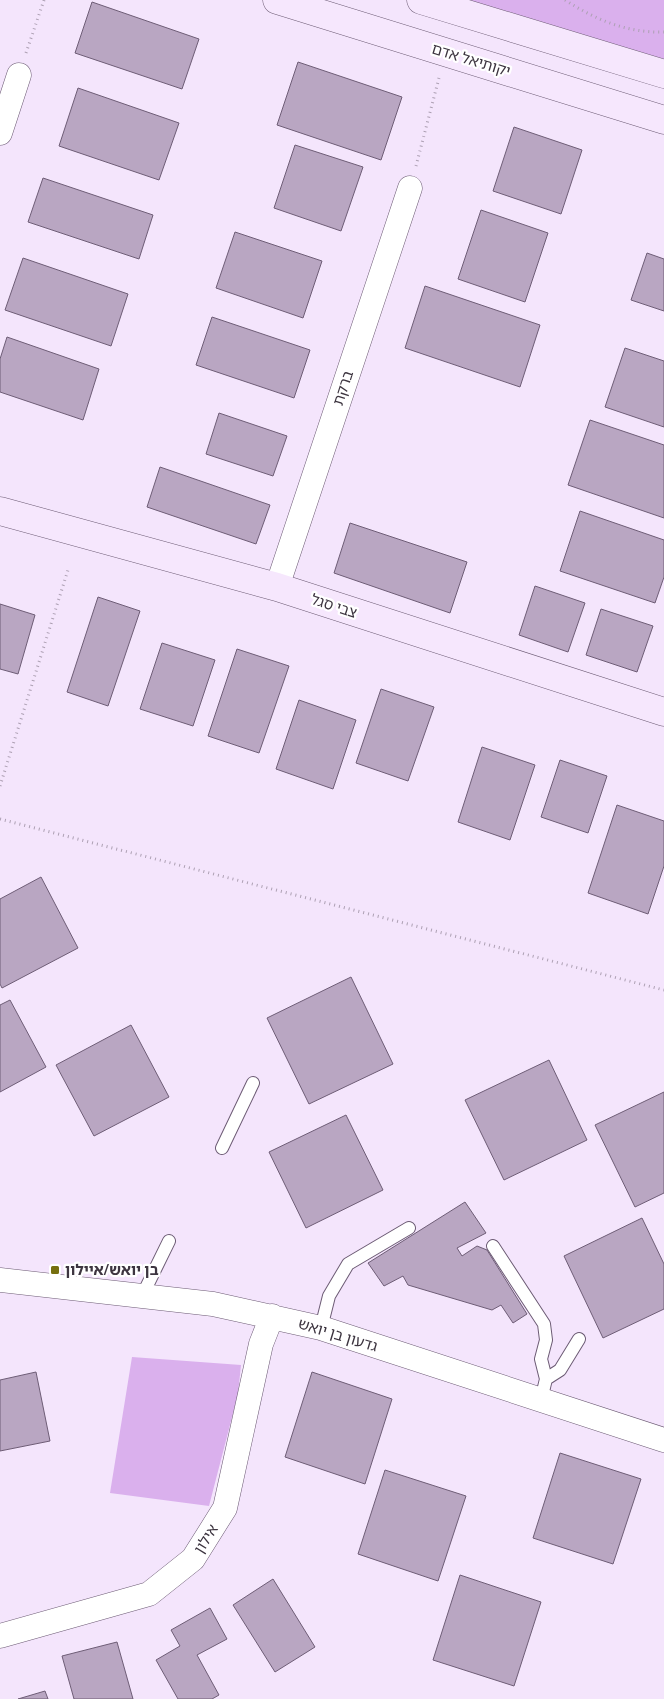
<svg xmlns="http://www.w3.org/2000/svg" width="664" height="1699" viewBox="0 0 664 1699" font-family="'Public Sans','Noto Sans Hebrew',sans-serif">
<rect width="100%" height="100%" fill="#f4e5fc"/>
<path fill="#dab0ed" d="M467 0H664V59L655 58Z
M132 1357 241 1365 238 1394 209 1506 110 1493Z"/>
<path fill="#b9a6c2" stroke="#6e5d76" d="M92 2 199 39 182 89 75 53Z
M298 62 402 97 381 160 277 125Z
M78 88 179 123 159 180 59 146Z
M514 127 582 150 561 214 493 191Z
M295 145 363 167 341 231 274 208Z
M43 178 153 215 139 259 28 222Z
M481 210 548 233 525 302 458 279Z
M235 232 322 261 303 318 216 288Z
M647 253 664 259V311L631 300Z
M23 258 128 294 111 346 5 310Z
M425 286 540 325 520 387 405 348Z
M212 317 310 350 294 398 196 365Z
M7 337 99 369 83 420 0 392V359Z
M625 348 664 361V427L605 407Z
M219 413 287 436 273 476 206 454Z
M590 420 664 445V518L568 485Z
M160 467 270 505 256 544 147 507Z
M580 511 664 540V577L655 603 560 571Z
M350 523 467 562 450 613 334 573Z
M535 586 585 603 568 652 519 635Z
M98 597 140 611 108 706 67 692Z
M0 604 35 615 18 674 0 669Z
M601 609 653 626 637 672 586 655Z
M162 643 215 660 193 726 140 709Z
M237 649 289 666 259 753 208 736Z
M381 689 434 707 408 781 356 763Z
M299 700 356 720 333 789 276 769Z
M482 747 535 765 510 840 458 822Z
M560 760 607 776 588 833 541 817Z
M617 805 664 821V866L648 914 588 893Z
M41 877 78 948 2 988 0 984V899Z
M351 977 393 1064 309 1104 267 1018Z
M10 1000 46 1067 0 1092V1005Z
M131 1025 169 1097 94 1136 56 1065Z
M549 1060 587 1140 504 1180 465 1100Z
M664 1092V1193L635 1207 595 1125Z
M346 1115 383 1190 306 1228 269 1152Z
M465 1202 486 1233 457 1248 462 1256 477 1246 487 1250 527 1314 513 1323 501 1305 492 1310 408 1285 403 1276 384 1286 368 1263Z
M642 1218 664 1264V1309L603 1338 564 1256Z
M36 1372 50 1441 0 1451V1380Z
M312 1372 392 1399 365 1484 285 1457Z
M560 1453 641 1479 613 1564 533 1538Z
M385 1470 466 1496 438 1581 358 1554Z
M460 1575 541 1602 514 1686 433 1660Z
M273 1579 315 1647 275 1672 233 1605Z
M210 1608 227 1639 197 1655 219 1695 212 1699H178L156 1660 180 1646 171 1630Z
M117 1642 133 1699H74L62 1656Z
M45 1691 48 1699H18Z"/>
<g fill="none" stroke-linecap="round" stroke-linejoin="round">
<defs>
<path id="lane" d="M222 1148 253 1083
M493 1246 544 1324 546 1340 541 1359 546 1379 541 1400
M142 1296 169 1241
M321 1328 329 1296 348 1264 409 1228
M546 1379 560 1370 579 1339"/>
<path id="street" d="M0 133 19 75
M277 587 410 188
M0 1280 213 1304 321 1328 664 1440
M0 1636 149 1594 193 1559 225 1508 261 1344 272 1316"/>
<path id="secondary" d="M277 0 664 120
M421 0 664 74
M0 511 277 587 664 712"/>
</defs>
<use href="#lane" stroke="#6c5b74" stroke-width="14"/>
<use href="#street" stroke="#6c5b74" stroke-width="25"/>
<use href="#secondary" stroke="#6c5b74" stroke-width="29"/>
<path stroke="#ada0b3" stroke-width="3" stroke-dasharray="1 4" stroke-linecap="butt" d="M565 0C596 20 627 33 664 32
M26 53 44 0
M416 166 439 78
M0 786 68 570
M0 819 664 990"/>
<use href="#lane" stroke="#fff" stroke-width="12"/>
<use href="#street" stroke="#fff" stroke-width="24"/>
<use href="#secondary" stroke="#f6e7fd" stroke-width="28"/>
</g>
<rect fill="#766f0f" stroke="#fff" stroke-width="2" x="50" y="1265" width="10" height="10" rx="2.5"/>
<g text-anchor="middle" stroke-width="4.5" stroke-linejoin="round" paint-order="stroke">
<g font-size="15" fill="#3d3540" stroke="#fff">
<text transform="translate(471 60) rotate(17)" y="5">יקותיאל אדם</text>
<text transform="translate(343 388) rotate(-72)" y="5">ברקת</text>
<text transform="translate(334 606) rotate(18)" y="5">צבי סגל</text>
<text transform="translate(338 1335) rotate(17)" y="5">גדעון בן יואש</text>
<text transform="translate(206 1539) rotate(-58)" y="5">אילון</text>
</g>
<g font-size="15" font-weight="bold" fill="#3d3540" stroke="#fff" text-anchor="start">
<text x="65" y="1275">בן יואש/איילון</text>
</g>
</g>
</svg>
